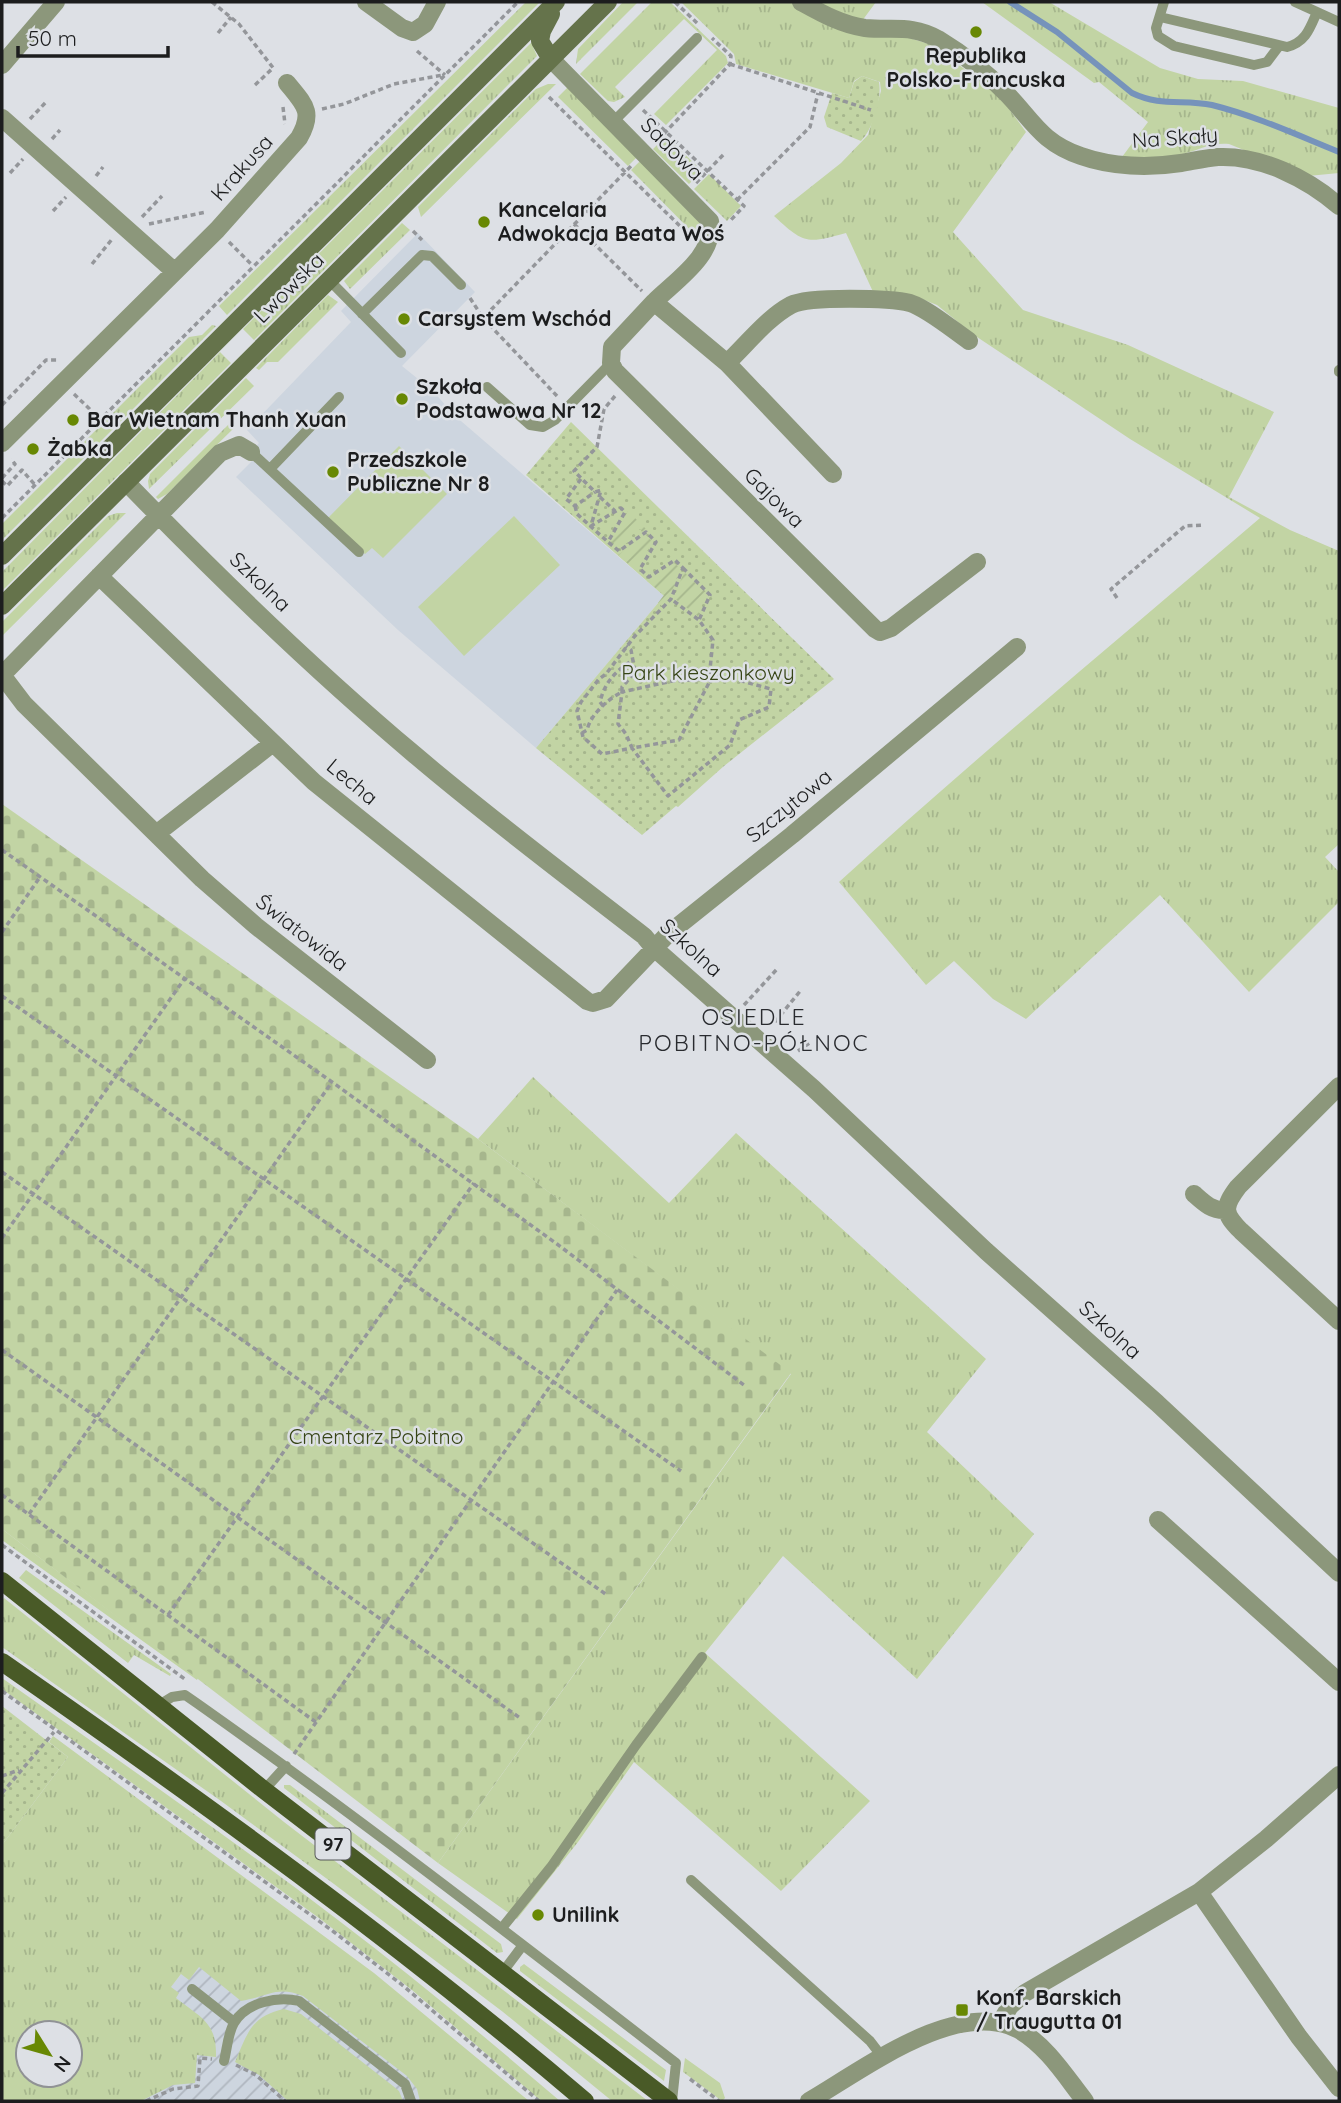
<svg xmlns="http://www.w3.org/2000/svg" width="1341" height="2103" viewBox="0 0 1341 2103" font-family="Quicksand,sans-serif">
<defs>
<pattern id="industrial-furrows" width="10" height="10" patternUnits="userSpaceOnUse" patternTransform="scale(1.75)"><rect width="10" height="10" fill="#cdd5df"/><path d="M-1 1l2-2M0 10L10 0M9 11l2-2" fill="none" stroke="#afb6bf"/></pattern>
<pattern id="grass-tufts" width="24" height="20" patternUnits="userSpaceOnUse" patternTransform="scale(1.75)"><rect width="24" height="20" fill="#c2d4a4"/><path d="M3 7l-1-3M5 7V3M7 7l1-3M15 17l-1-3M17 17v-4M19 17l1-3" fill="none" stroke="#a6b68d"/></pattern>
<pattern id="cemetery-stones" width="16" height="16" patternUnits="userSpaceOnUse" patternTransform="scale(1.75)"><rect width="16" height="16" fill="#c2d4a4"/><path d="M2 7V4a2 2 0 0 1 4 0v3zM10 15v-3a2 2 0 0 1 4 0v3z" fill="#a6b68d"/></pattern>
<pattern id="park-dots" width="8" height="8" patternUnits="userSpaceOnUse" patternTransform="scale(1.75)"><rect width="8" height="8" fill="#c2d4a4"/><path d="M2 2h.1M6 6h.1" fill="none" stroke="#a6b68d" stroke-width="1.8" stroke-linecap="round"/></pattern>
<pattern id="garden-furrows" width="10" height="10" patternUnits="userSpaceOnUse" patternTransform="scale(1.75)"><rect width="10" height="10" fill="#c2d4a4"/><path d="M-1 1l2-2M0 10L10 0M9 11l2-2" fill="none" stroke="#a6b68d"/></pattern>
</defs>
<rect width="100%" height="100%" fill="#dde0e5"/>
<path fill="#cdd5df" d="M418 233 475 292 402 366 433 391 454 415 664 596 536 748 398 630 236 477 253 460 248 455 259 443 247 430 351 322 341 311Z"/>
<path fill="url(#industrial-furrows)" d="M227 1917 464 2101H79Z"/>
<path fill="url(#grass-tufts)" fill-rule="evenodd" d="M526 2H540L227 315 219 306Z
M623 2H638L576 64 578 49Z
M652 2H670L726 56 728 63 666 125 654 114 717 50 684 19 615 87 625 97 614 102 608 101 580 74Z
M681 2H794L932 45 986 85 1007 106 1026 132 953 232 1023 310 1128 345 1274 412 1229 497 1290 530 1339 551V844L1325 857 1339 872V902L1249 992 1160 895 1026 1019 993 999 954 961 926 985 839 882C976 757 1119 639 1260 518L1130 439 974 335 937 305 914 296 874 294 846 233C807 244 804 244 774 216L841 163 868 135 881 91 880 82 862 76 854 81 849 98 736 64 734 54Z
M810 2H876L862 21Z
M982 2H1049L1160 68 1198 79 1243 81 1339 108V173L1308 176 1229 144C1211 142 1197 151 1179 155 1160 158 1141 157 1122 157L1148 122 1099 82 1094 83Z
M534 40 533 47 537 56 254 340 243 329Z
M548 84H556L421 217 418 207 536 89Z
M568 87 637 157 628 166 558 97Z
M666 136 702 171 689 184 653 149Z
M640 161 700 223V240L631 170Z
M709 174 741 206 727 221 694 189Z
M402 223 410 230 350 289 344 281Z
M328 295 338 302 278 362H267L259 370 256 368Z
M212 325 216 326 2 540V524L189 337 202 335Z
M220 352 231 363 2 591V572Z
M246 378 254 386 149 489 148 481 150 474Z
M231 422 235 427 167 494 158 499 156 497Z
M117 513H126L2 636V622L108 516Z
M533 1077 669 1203 736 1133 986 1359 927 1432 1034 1534 917 1679 783 1556 705 1653 870 1801 781 1891 634 1762 578 1842 517 1919 438 1863 791 1374 478 1139Z
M2 1529 198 1678 197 1680 2 1540Z
M26 1570 171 1674 170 1676 134 1655 128 1663 19 1578Z
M4 1598 284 1822 648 2101H612L503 2012 334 1884 221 1801 2 1647V1601Z
M2 1678C115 1758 228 1836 338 1920 414 1977 487 2039 560 2101H541L412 1990 319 1918 2 1689Z
M53 1736 374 1973 529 2101H420L417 2089 407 2076 303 1996C277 1985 267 1997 241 2001L199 1967 189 1980 181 1974 171 1987 179 1993 176 1998C201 2018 217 2022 216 2057L197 2055 195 2083 173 2085 141 2101H2V1845L68 1757 49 1742ZM28 2033H70V2075H28Z
M284 1785H290L501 1944 503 1952 497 1953 284 1788Z
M524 1964 666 2070 664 2081 520 1971V1967Z
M284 2009 301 2014 393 2086 399 2091 403 2101H288L259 2075 235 2062C247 2034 251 2016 284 2009Z
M685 2058 720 2083 725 2098 722 2101 683 2072Z"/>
<path fill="url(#cemetery-stones)" d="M2 804 478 1139 791 1373 438 1863 2 1529Z"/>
<path fill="url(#park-dots)" d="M862 76 879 82C882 99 873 129 861 141L827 127 824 117 832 93 849 98 854 82Z
M571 422 834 679 724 766 678 807 676 806 642 835 536 748 664 596 526 475Z
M2 1706 68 1757 2 1845Z"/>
<path fill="url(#garden-furrows)" d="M628 511 646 529 642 532 640 529 629 537 631 540 620 548 611 541Z
M646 535 653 542 635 570 618 555Z
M674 563 680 568 670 598 662 606 658 603 664 595 647 581 650 578 652 581 664 574 662 571Z
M684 572 709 596 703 595 698 612 701 614 699 617 674 598Z"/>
<path fill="#c2d4a4" d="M399 446 447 494 383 558 372 548 365 554 328 518Z
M514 516 560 565 464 656 418 607Z"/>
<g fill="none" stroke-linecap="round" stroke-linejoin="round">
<path stroke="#7693bb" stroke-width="6" d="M1010 2 1057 32 1132 93C1161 107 1183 99 1212 105 1256 116 1297 135 1339 152"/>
<path stroke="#94969a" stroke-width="3.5" stroke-dasharray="5 3.5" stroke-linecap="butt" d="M212 2 239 24 274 69
M675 2 697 23
M218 33 231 17
M417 51 445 75
M730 64 871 110
M255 85 273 68
M549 97 692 238
M283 107 285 124
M322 109 344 104 394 84 443 75
M643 110 744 206 729 222
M30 119 47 101
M52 139 60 130
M658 140 730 64 731 56 712 38
M10 173 23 159
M96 176 103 167
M696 183 724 154
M737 200 810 127 818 93
M53 211 66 197
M142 217 162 196
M149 224 206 212
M574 224 642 291
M413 231 422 240
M229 242 253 266
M92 264 113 238
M470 298 483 318
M74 394 100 419
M557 396 483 318 632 165
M615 396 604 409 597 447 574 471 595 492 601 490 591 526 621 508 625 512 608 542 619 551 646 532 656 542 640 569 649 577 675 560 683 568 671 599 634 637 606 674 599 679 581 702 577 711 583 737 602 754 632 748 668 796 730 745 739 720 769 707 771 689 734 679 710 681 709 679 713 640 699 620 671 599
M2 405 46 360H58
M2 478 15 464 11 459
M581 479 566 499 575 506 595 492
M2 481 7 486 22 470 35 485
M600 497 615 511
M575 506 577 514 608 542
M2 518 518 2
M683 568 710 595 699 620
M1117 598 1111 589 1185 526 1204 525
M709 679 672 681 622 692 618 724 626 734 632 748 679 740 710 681
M603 706 600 702C605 681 616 671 633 660
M582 733 587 730C591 714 608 699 622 692V687L635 672 631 650 626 646
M2 850 332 1082 557 1244 744 1385
M2 932 40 877
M2 996 681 1471
M744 1005 778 968
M775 1022 801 990
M798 1051 811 1042
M2 1172 607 1595
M2 1238 185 978
M2 1350 520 1718
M2 1495 317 1723
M29 1514 332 1082
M2 1545 186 1680
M168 1615 474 1183
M2 1691 334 1932 401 1984 539 2101
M294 1754 617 1290
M2 1776 19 1770
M2 1793 54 1732
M236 2065 256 2075 285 2101
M690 2079 719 2101
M146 2101 173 2089 198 2086 200 2058 212 2059"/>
<path stroke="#8c977b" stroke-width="10" d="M1164 2 1156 28 1158 36 1174 46 1254 65 1267 62 1279 46
M1295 2 1339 22
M1160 17 1287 47C1306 42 1310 28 1317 12
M613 122 697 38
M329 280 401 353
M362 314 422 255 432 256 461 285
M1339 370V372
M487 387 530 425 543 427 555 420 611 363
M251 452 359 552
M270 469 339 397
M159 1705 172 1697 185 1695 198 1704C361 1819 518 1941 676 2063L672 2101
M264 1790 286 1766
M691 1880 870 2041 883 2058
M502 1928 551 1867 636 1745 702 1657
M502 1973 523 1945
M192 1989 234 2022
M224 2061C227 2049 228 2033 234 2023 246 2002 278 1996 299 2001L405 2084 411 2101"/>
<path stroke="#8c977b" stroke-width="18" d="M366 2 402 28 413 32 425 24 437 2
M801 2C821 13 842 25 865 28 893 31 911 24 938 39 961 53 986 72 1005 92 1032 119 1040 142 1081 156 1112 167 1149 168 1181 163 1193 161 1206 158 1218 157 1261 155 1308 179 1339 206
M551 59 710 221C716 255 675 281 654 302L727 363 833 474
M2 65 56 2
M2 118 174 271
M654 302 612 347 611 363 615 371 875 629 880 632 891 628 977 562
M727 363C747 344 767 318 791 305 808 296 891 298 910 303 928 309 953 330 969 341
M2 443 217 230 299 138C314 112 305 105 287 83
M126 482C218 577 314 670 415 755 489 818 567 876 644 936L653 947 814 1089 986 1251 1157 1403 1339 1573
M99 576 314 782 587 1001 593 1003 606 999 668 934 792 835 1017 647
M2 675 24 704 202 879 256 926 427 1060
M2 675 220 453 239 445 251 452
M156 834 273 743
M1339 1086 1238 1187C1223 1207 1223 1213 1241 1231L1339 1321
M1194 1194C1204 1203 1212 1211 1226 1210
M1158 1520 1339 1682
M1199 1892 1299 2037 1339 2088
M1000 2023 1010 2006 1025 1993 1199 1892 1266 1839 1339 1775
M809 2101C861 2071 959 1996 1019 2030 1047 2046 1066 2077 1085 2101"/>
<path stroke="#65734b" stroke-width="18" d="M551 14 542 31 540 41 551 59
M2 556 556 2
M2 606 608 2"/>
<path stroke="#495a27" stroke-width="18" d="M2 1581 264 1790 669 2101
M2 1662C202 1801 399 1943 585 2101"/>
</g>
<g fill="#688803" stroke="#dde0e5" stroke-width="2.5">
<circle cx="976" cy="32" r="7"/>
<circle cx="484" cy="222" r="7"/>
<circle cx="404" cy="319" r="7"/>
<circle cx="402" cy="399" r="7"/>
<circle cx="73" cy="420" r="7"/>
<circle cx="33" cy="449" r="7"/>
<circle cx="333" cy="472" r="7"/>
<circle cx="538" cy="1915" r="7"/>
<rect x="955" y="2003" width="14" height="14" rx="3.5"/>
</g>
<g text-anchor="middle" stroke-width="5" stroke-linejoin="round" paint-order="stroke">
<rect fill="#dde0e5" stroke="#56585a" stroke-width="2" x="315.5" y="1828.5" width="35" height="31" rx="5"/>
<g font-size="19" font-weight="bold" fill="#1c1d1e">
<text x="333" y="1851">97</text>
</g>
<g font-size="21" font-weight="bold" fill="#1c1d1e" stroke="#dde0e5" text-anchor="start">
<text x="976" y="63" text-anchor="middle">Republika<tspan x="976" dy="24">Polsko-Francuska</tspan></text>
<text x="498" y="217">Kancelaria<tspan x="498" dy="24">Adwokacja Beata Woś</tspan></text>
<text x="418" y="326">Carsystem Wschód</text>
<text x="416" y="394">Szkoła<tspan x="416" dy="24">Podstawowa Nr 12</tspan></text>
<text x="87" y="427">Bar Wietnam Thanh Xuan</text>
<text x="47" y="456">Żabka</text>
<text x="347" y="467">Przedszkole<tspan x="347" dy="24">Publiczne Nr 8</tspan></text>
<text x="552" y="1922">Unilink</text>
<text x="976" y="2005">Konf. Barskich<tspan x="976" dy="24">/ Traugutta 01</tspan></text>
</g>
<g font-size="21" fill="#1c1d1e" stroke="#dde0e5">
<text transform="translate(1175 138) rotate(-4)" y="7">Na Skały</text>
<text transform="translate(672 149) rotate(45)" y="7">Sadowa</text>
<text transform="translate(242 168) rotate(-48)" y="7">Krakusa</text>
<text transform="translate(289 288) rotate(-45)" y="7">Lwowska</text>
<text transform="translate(774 498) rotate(45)" y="7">Gajowa</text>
<text transform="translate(260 582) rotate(44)" y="7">Szkolna</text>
<text transform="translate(352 782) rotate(40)" y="7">Lecha</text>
<text transform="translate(789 806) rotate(-39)" y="7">Szczytowa</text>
<text transform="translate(302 933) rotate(38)" y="7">Światowida</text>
<text transform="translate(691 948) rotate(42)" y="7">Szkolna</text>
<text transform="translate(1110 1330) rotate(42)" y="7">Szkolna</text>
</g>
<g font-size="21" fill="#374516" stroke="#dde0e5">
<text x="708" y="680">Park kieszonkowy</text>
<text x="376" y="1444">Cmentarz Pobitno</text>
</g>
<g font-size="23" letter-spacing="2" fill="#292b2f" stroke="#dde0e5">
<text x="754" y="1025">OSIEDLE<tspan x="754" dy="26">POBITNO-PÓŁNOC</tspan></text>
</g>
</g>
<rect width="1341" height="2103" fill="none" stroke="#1c1d1e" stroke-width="7"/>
<g transform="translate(49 2054) rotate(127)"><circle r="33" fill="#dde0e5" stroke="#909295" stroke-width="2"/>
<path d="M0-5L12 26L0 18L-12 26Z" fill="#688803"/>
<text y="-10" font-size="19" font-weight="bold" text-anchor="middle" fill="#1c1d1e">N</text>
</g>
<path d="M18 46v10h150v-10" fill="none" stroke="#1c1d1e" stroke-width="3.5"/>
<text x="28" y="46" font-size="21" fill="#1c1d1e" stroke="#dde0e5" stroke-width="5" paint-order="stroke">50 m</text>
</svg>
